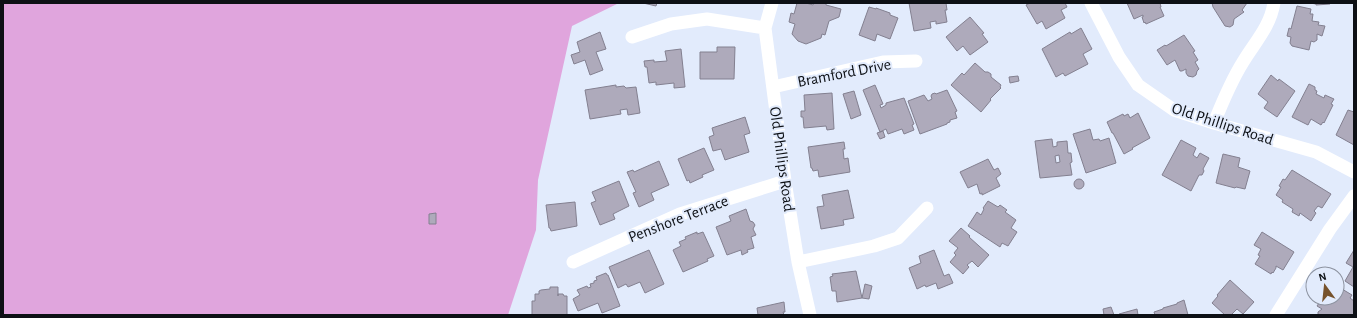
<svg xmlns="http://www.w3.org/2000/svg" width="1357" height="318" viewBox="0 0 1357 318" font-family="'Alegreya Sans',sans-serif">
<rect width="100%" height="100%" fill="#e2ebfc"/>
<path fill="#e0a5dd" d="M3 3H619L572 26 538 180 536 230 508 315H3Z"/>
<path fill="#aeaabb" stroke="#838090" fill-rule="evenodd" d="M643 3H657L656 6Z
M797 3H806L813 5 814 3H826V5L841 9 839 17 829 21 825 35 822 34 821 38 806 44 798 41 792 34 795 24 789 22 791 13 794 14Z
M909 3H946L947 10H945L947 22 936 24V21L930 22 931 28 914 31Z
M1030 3H1065L1067 7 1061 10 1065 18 1046 29 1042 21 1037 24 1026 5Z
M1127 3H1160L1161 7H1160L1164 16 1146 24 1145 22 1144 23 1142 17H1143V15L1134 19Z
M1212 3H1247L1242 10 1244 12 1234 19 1233 25 1230 27 1225 26 1213 7Z
M1310 3H1330V4L1316 5V4Z
M1297 6 1311 9 1310 14H1313L1312 21 1319 22 1318 25 1325 26 1322 36 1317 34V40L1314 42 1311 41 1309 50 1292 46 1290 43 1291 37 1287 36 1289 28 1291 29Z
M869 7 876 9V8L890 13V15L898 18 890 39 877 34 875 41 859 35Z
M970 17 984 33 982 34 988 42 970 55 963 46 957 51 946 37Z
M1081 28 1092 49 1083 54 1088 64 1065 76 1063 73 1056 77 1042 49 1070 32 1071 34Z
M600 32 606 49 596 52 603 70 590 75 585 60 574 64 571 55 580 52 577 42Z
M1184 35 1195 51 1193 52 1198 60 1195 62 1199 69 1197 71 1196 75 1193 77 1188 76 1186 73V69L1182 71H1180L1175 60 1167 65 1157 50 1165 45 1166 46Z
M717 47H735L734 79H700V52H717Z
M681 49 685 87 674 88V83L656 85V82L649 83 647 67H645L644 61 654 60V62L667 61 665 51Z
M975 63 985 72H988L991 74V77L1001 85 1000 87 1001 88 990 99 991 100 981 112 951 85 962 73 964 75Z
M1271 75 1278 81 1279 79 1295 91 1277 117 1264 108 1268 102 1258 94Z
M1018 76 1019 81 1010 83 1009 77Z
M1309 84 1315 87V90L1317 91 1316 94 1324 98 1325 95 1334 99 1331 104 1333 105 1324 123 1323 122 1321 125 1311 119 1308 125 1292 117Z
M616 85V87L624 86 626 88 636 87 640 113 628 115 627 109 620 110 621 114 590 119 585 90Z
M875 85 883 104 880 105 881 108 886 105V103L904 98 914 124 912 125 914 130 904 134 902 129 888 134 886 129 880 132 863 90Z
M947 90 957 111 955 112 957 118 950 120V122L947 123V124L920 134 908 101 924 95 928 101 932 99 931 96 932 94 935 93 936 94Z
M854 91 861 115 851 119 843 94Z
M832 93 834 129 827 130 826 126 804 128 803 117H801V111H805L804 95Z
M1348 110 1354 112V145L1336 135Z
M1138 113 1150 138 1132 148 1133 149 1124 154 1113 133H1112L1107 122 1123 114 1124 116 1128 114 1130 118Z
M745 117 750 133 744 135 749 152 725 160 721 149 713 151 709 137 714 135 712 128Z
M1090 129 1093 140 1099 139 1100 141 1109 138 1116 163 1086 173 1073 134Z
M883 131 885 137 880 139 877 133Z
M1052 139 1053 147 1057 146V142L1067 141 1068 153H1071L1072 162 1070 163 1072 175 1040 178 1035 141ZM1059 155 1060 162 1056 163 1055 156Z
M1181 140 1196 148 1193 155 1197 158 1200 153 1209 158 1203 169 1204 171 1202 175H1199L1191 191 1162 175Z
M844 142 845 149H843L844 159 848 158 850 172 819 177 818 170 813 171 812 168H811L808 147Z
M704 148 714 170 702 175 703 177 690 183 689 180 687 181 678 159Z
M1223 154 1240 158 1238 167 1250 171 1245 189 1236 187 1235 188 1216 183Z
M988 159 994 170 998 168 1001 174 996 178 1000 186 982 195V193L980 194 977 184 968 188 960 172Z
M659 161 669 185 651 193 654 200 639 207 633 193 636 192 627 172 633 170 634 172Z
M1292 170 1331 194 1322 208 1318 206 1314 211 1316 213 1311 221 1300 213 1299 216 1292 212 1293 209 1282 202 1283 200 1276 195 1281 187 1279 186 1283 179 1285 180Z
M1074 184a5 5 0 1 1 10 0a5 5 0 1 1-10 0Z
M619 181 629 206 613 214 615 219 600 225 591 203 596 201 592 192Z
M848 190 854 218 843 220 844 225 821 229 817 207 824 206 822 195Z
M988 201 998 207 1000 205 1007 210 1005 212 1016 220 1011 228 1017 232 1008 246 1002 243 1000 247 968 226 977 212 981 215 984 209 983 208Z
M575 202 577 226 551 231 550 228H549L546 205Z
M746 209 750 221 753 222 755 225 753 229 756 235 751 237 754 248 747 250 748 252 742 255 741 250 727 255 716 227 731 221 729 216Z
M436 213V224H429V214Z
M961 228 970 236 969 237 989 255 978 267 972 261 967 265 969 267 963 274 950 262 956 255 954 253 958 248 949 241Z
M697 232V234L703 232 714 256 707 259 708 261 683 272 673 250 681 246 679 242 686 239 685 237Z
M1262 232 1294 252 1283 270 1276 266V268L1273 273 1272 272 1271 274 1255 264 1260 256 1258 255 1261 249 1254 245Z
M649 250 664 284 645 293 640 282 628 287 626 284 618 288 609 267Z
M934 250 944 276 949 274 953 283 938 289 936 283 926 287 925 285 917 289 909 268 921 263 919 256Z
M1354 250V287L1345 281 1353 267 1346 263Z
M856 271 862 298 837 302 836 291H832L830 277 833 276 832 274Z
M606 273 607 275H608L620 306 602 313 598 303 578 311 573 299 580 295 577 290 587 286 588 288 591 287 590 284 594 283V281L597 280 596 277Z
M1230 280 1254 302 1243 314 1237 309 1231 315H1225L1212 303 1218 296 1217 295Z
M865 284 872 286 869 299 862 298Z
M1337 286 1352 295 1350 298 1354 301V315H1318V312L1322 309 1317 306 1321 300 1323 301 1324 298H1337Z
M550 287H558V296V294H563L564 296H567V315H532V301H535V294H539V291L541 290 550 289Z
M1184 300 1188 315H1155L1154 312 1163 309V308L1177 304V303Z
M784 302 785 312H783L784 315H758L757 308Z
M1111 307 1114 315H1104L1103 309Z
M1137 309 1138 315H1119V314Z"/>
<g fill="none" stroke-linecap="round" stroke-linejoin="round">
<path stroke="#fff" stroke-width="13" d="M772 3 765 28 785 181 798 262 810 315
M1091 3 1119 57 1138 85 1174 110 1214 123 1316 152 1354 172
M632 37 671 24 707 19 765 28
M773 87 883 62 916 61
M1214 123C1222 103 1231 81 1243 62 1255 42 1270 27 1274 3
M573 262 680 214 785 181
M798 262 874 246 898 238 927 208
M1276 315 1330 229 1354 196"/>
</g>
<g text-anchor="middle" stroke-width="4" stroke-linejoin="round" paint-order="stroke">
<g font-size="16" fill="#0d1015" stroke="#e2ebfc">
<text transform="translate(844 72) rotate(-11)" y="6">Bramford Drive</text>
<text transform="translate(1223 123) rotate(18)" y="6">Old Phillips Road</text>
<text transform="translate(783 159) rotate(82)" y="6">Old Phillips Road</text>
<text transform="translate(678 218) rotate(-21)" y="6">Penshore Terrace</text>
</g>
</g>
<rect width="1357" height="318" fill="none" stroke="#0d1015" stroke-width="8"/>
<g transform="translate(1325 286) rotate(345)"><circle r="19" fill="#e2ebfc" stroke="#8d93a0"/>
<path d="M0-3L7 15L0 10L-7 15Z" fill="#76522c"/>
<text y="-6" font-size="11" font-weight="bold" text-anchor="middle" fill="#0d1015">N</text>
</g>
</svg>
